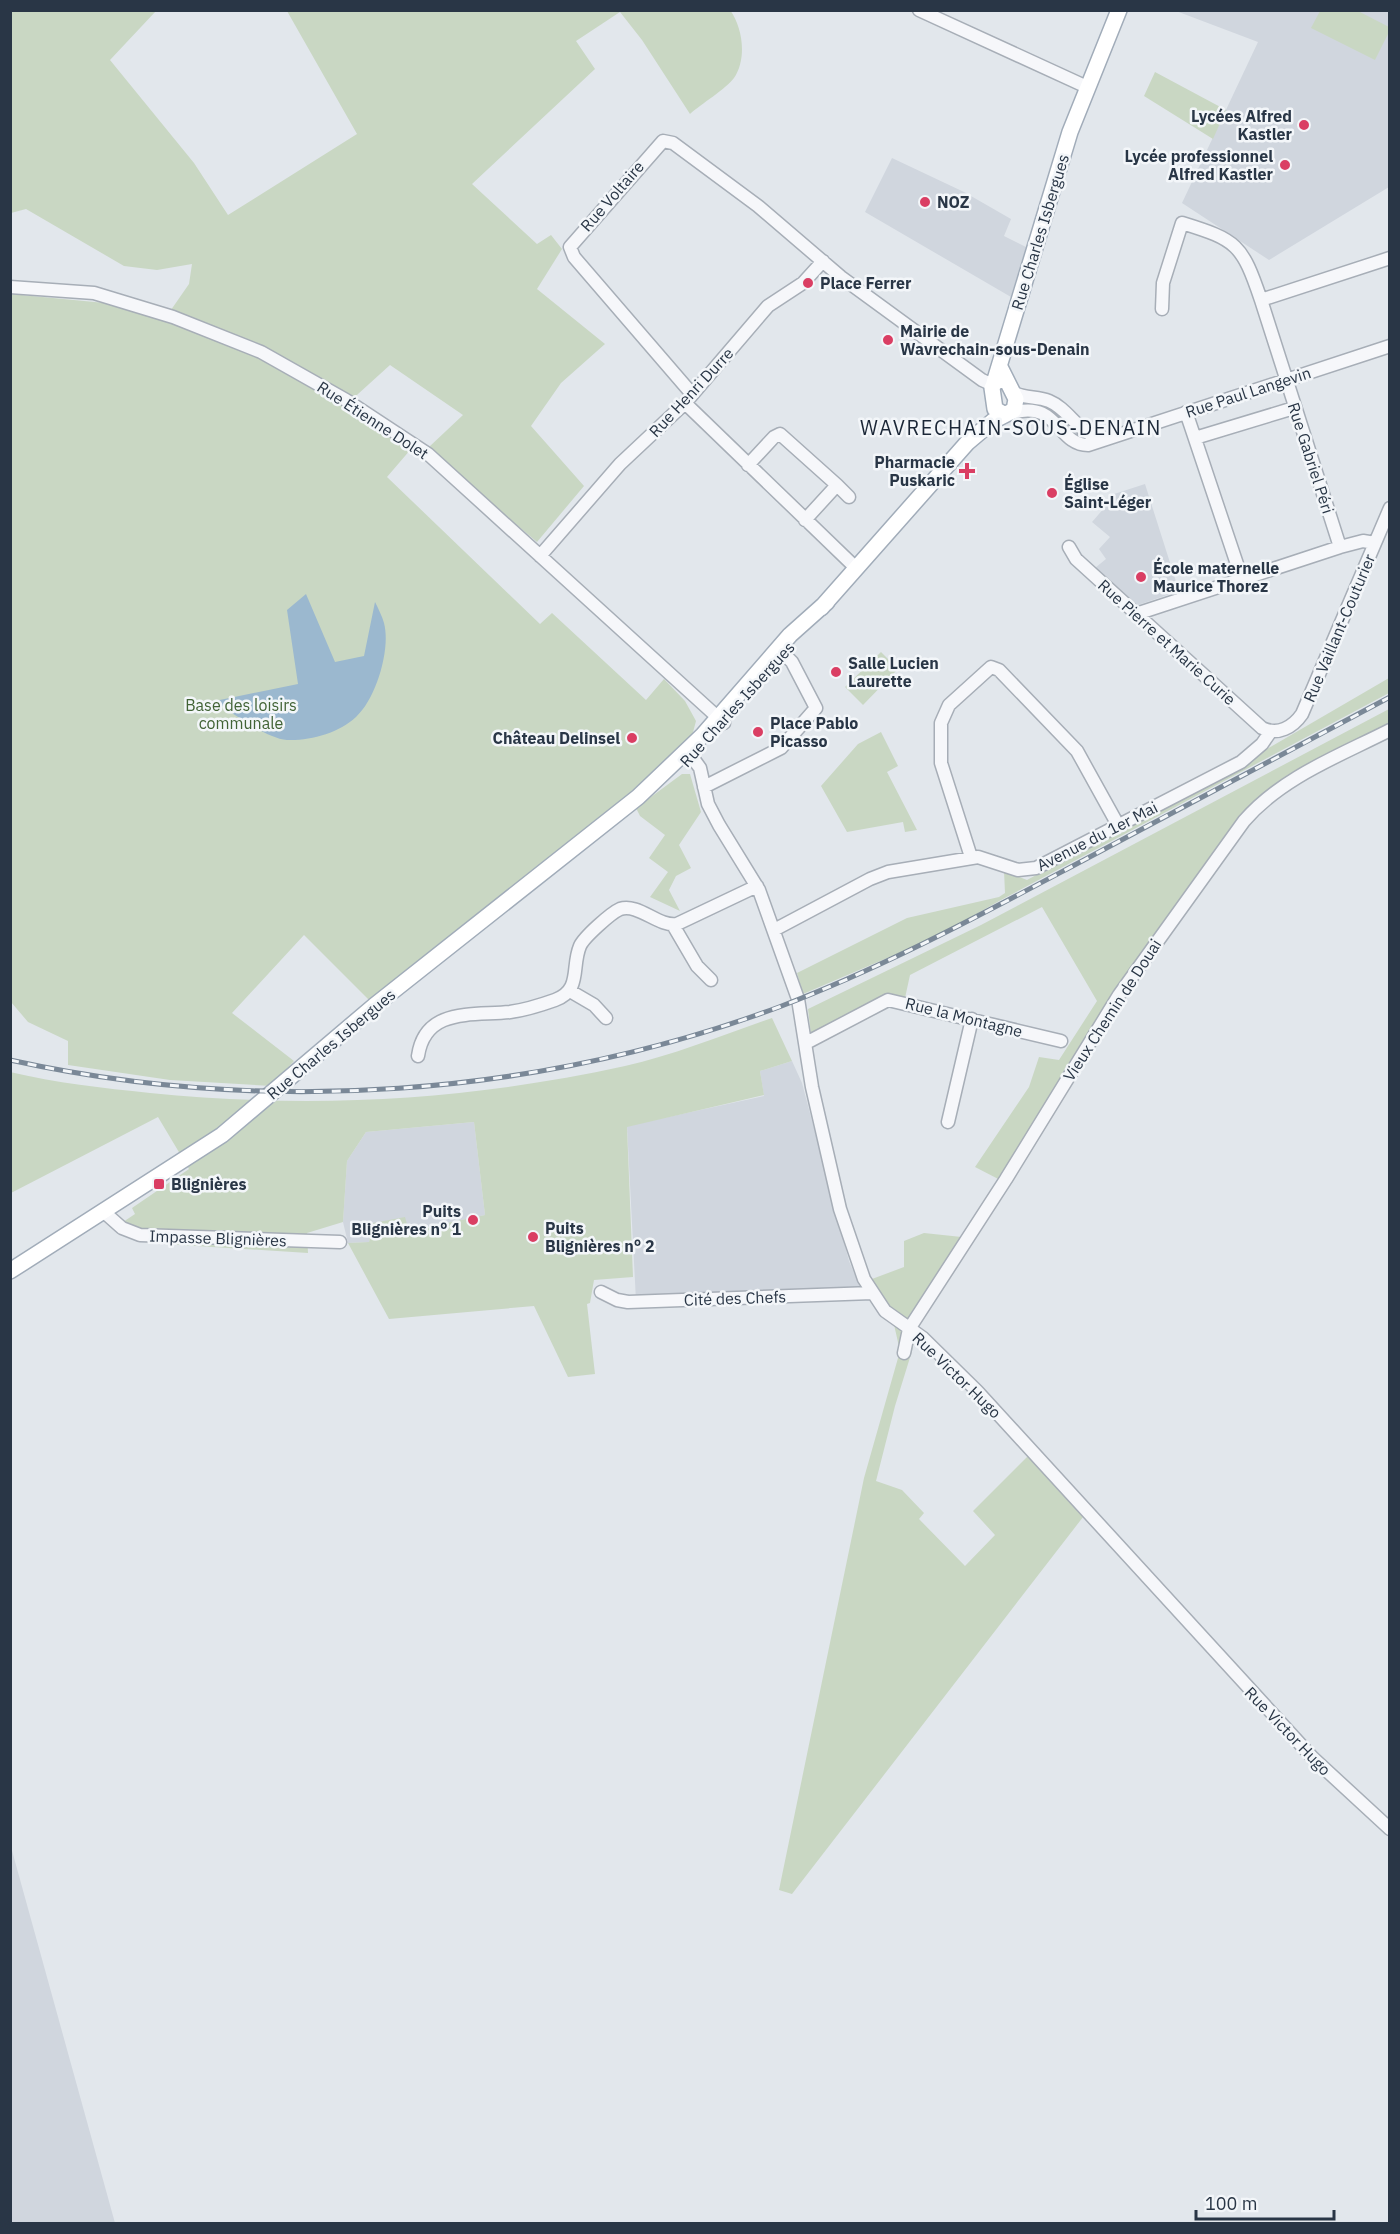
<svg xmlns="http://www.w3.org/2000/svg" width="1400" height="2234" viewBox="0 0 1400 2234" font-family="'IBM Plex Sans',sans-serif">
<rect width="100%" height="100%" fill="#e2e7ec"/>
<path fill="#d0d6de" d="M1176 11H1389V187L1269 260 1182 203 1258 42Z
M892 158 964 192 1011 219 1004 236 1026 247 1011 297 865 212Z
M1145 484 1179 591 1138 605 1095 568 1106 559 1099 549 1110 537 1092 522 1112 499 1108 496Z
M792 1061 802 1083 849 1261 861 1289 636 1301 627 1126 764 1096 760 1071Z
M474 1122 485 1215 409 1231 373 1223 369 1242 348 1243 343 1222 347 1161 366 1132Z
M10 1847H11L115 2223H11Z"/>
<path fill="#c9d7c3" d="M730 10C743 28 747 59 734 78 726 89 701 104 690 114L642 40 620 12 576 41 595 69 472 184 537 244 551 235 562 249 537 289 605 344 561 383 531 426 584 486 537 542 451 469 429 447 463 415 390 365 347 404 411 449 387 477 540 624 552 613 646 700 664 679 685 701 696 721 692 736 631 792 369 1000 304 935 232 1013 294 1061 271 1086 170 1080 68 1065V1041L28 1022 11 1002V294L105 303 164 320 189 284 192 264 157 270 124 266 26 209 11 213V11H156L110 60 194 163 228 215 357 134 287 11Z
M1320 11H1358L1389 27V32L1375 60 1311 28Z
M1155 72 1226 110 1213 139 1144 96Z
M881 652 898 669 863 705 845 687Z
M1389 678V693L1001 900 934 938 803 994 797 973 907 918 999 897 1005 893 1004 871 1027 880 1260 753Z
M1389 709V736L1324 767 1271 797 1243 825 1148 961 1006 1183 975 1167 1029 1087 1039 1057 1059 1060 1097 1001 1042 907 910 975 905 998 890 994 822 1032 811 1035 808 1009 981 925Z
M881 732 898 766 887 772 917 830 905 832 903 822 847 832 821 786 858 744Z
M682 774H690L701 812 679 845 691 868 676 876 669 890 680 911 650 897 668 872 649 858 665 835 640 816 636 808Z
M772 1018 792 1061 760 1071 764 1095 627 1127 633 1277 594 1280 590 1303 587 1304 595 1374 568 1377 534 1306 389 1319 348 1243 369 1242 373 1223 405 1217 409 1231 485 1215 474 1122 366 1132 347 1161 343 1222 307 1233 308 1253 149 1243 123 1222 135 1214 132 1208 189 1169 158 1117 11 1193 10 1072C56 1083 103 1088 150 1093 313 1109 464 1101 625 1066 674 1055 723 1035 772 1018Z
M924 1233 971 1238 919 1317 912 1351 895 1406 876 1481 902 1490 924 1513 919 1519 965 1566 995 1535 973 1511 1036 1448 1090 1508 792 1894 779 1890 864 1478 900 1351 890 1307 872 1279 904 1267V1241Z"/>
<path fill="#9bb8cf" d="M306 594 335 662 364 656 375 602C378 608 382 616 384 623 391 649 376 699 356 717 339 733 310 741 287 740 266 738 232 713 215 701L298 684 287 610Z"/>
<g fill="none" stroke-linecap="round" stroke-linejoin="round">
<defs>
<path id="minor" d="M919 10 1087 87
M10 287 94 293 173 317 261 352 346 400 428 454 724 723
M1261 300 1390 258
M1162 309 1163 283 1182 223C1237 240 1242 244 1261 300L1340 547
M1012 392C1025 399 1037 396 1049 401 1071 410 1079 437 1105 438
M692 394 574 257 570 247 663 141 673 143 758 206 841 277 982 380 993 385
M685 403 856 568
M1186 412 1242 579
M1012 413C1058 399 1057 445 1088 445L1390 346
M1195 438 1294 408
M748 465 774 437 780 434 837 485 805 520
M837 485 849 497
M1069 547 1076 559 1262 728C1278 736 1293 727 1302 714L1390 508
M540 556 620 464 685 403 768 306 803 283 823 261
M1136 614 1340 547 1363 541 1375 543
M687 750 700 768 708 804 719 825 759 890 798 999 812 1087 840 1209 864 1279 885 1311 923 1338 977 1391 1313 1758 1390 1829
M704 787 781 748 816 708 792 662 778 648
M971 857 941 763V723L949 705 991 667 999 670 1077 751 1118 825
M673 925 697 966 711 980
M774 930 870 879 888 872 978 857 1018 870 1036 868 1241 762 1262 744 1271 731
M570 991 594 1005 606 1018
M806 1043 888 1000 1061 1041
M418 1056C425 1007 473 1016 510 1012 525 1010 541 1005 555 1000 582 990 571 967 580 946 584 937 611 913 620 909 639 903 658 927 677 924L757 886
M948 1122 972 1019
M104 1212 122 1228 140 1235 340 1242
M601 1292 617 1300 628 1302 872 1293
M904 1353 909 1329 1006 1179 1119 995 1244 821C1282 777 1339 756 1390 730"/>
<path id="major" d="M1002 380 995 382 992 388 995 409 1005 415
M994 383 1070 132 1119 10
M821 608 967 443 993 421 1014 410 1016 399 1000 367
M10 1271 222 1135 374 1006 638 797 703 735 790 635 827 602"/>
</defs>
<use href="#minor" stroke="#a7aeb7" stroke-width="15"/>
<use href="#major" stroke="#a1acb9" stroke-width="18"/>
<use href="#minor" stroke="#f6f7fa" stroke-width="12"/>
<use href="#major" stroke="#fff" stroke-width="15"/>
<defs>
<path id="rail" d="M10 1060C264 1116 536 1097 779 1007 885 967 984 913 1084 860 1186 805 1288 752 1390 697"/>
</defs>
<use href="#rail" stroke="#7a8897" stroke-width="5"/>
<use href="#rail" stroke="#f3f6f9" stroke-width="3" stroke-dasharray="9" stroke-linecap="butt"/>
</g>
<g fill="#da3e63" stroke="#f3f6f9" stroke-width="2">
<circle cx="1304" cy="125" r="6"/>
<circle cx="1285" cy="165" r="6"/>
<circle cx="925" cy="202" r="6"/>
<circle cx="808" cy="283" r="6"/>
<circle cx="888" cy="340" r="6"/>
<path d="M964 462h6v6h6v6h-6v6h-6v-6h-6v-6h6z"/>
<circle cx="1052" cy="493" r="6"/>
<circle cx="1141" cy="577" r="6"/>
<circle cx="836" cy="672" r="6"/>
<circle cx="758" cy="732" r="6"/>
<circle cx="632" cy="738" r="6"/>
<rect x="153" y="1178" width="12" height="12" rx="3"/>
<circle cx="473" cy="1220" r="6"/>
<circle cx="533" cy="1237" r="6"/>
</g>
<g text-anchor="middle" stroke-width="5" stroke-linejoin="round" paint-order="stroke">
<g font-size="16" font-weight="bold" fill="#293646" stroke="#f3f6f9" text-anchor="start">
<text x="1292" y="122" text-anchor="end">Lycées Alfred<tspan x="1292" dy="18">Kastler</tspan></text>
<text x="1273" y="162" text-anchor="end">Lycée professionnel<tspan x="1273" dy="18">Alfred Kastler</tspan></text>
<text x="937" y="208">NOZ</text>
<text x="820" y="289">Place Ferrer</text>
<text x="900" y="337">Mairie de<tspan x="900" dy="18">Wavrechain-sous-Denain</tspan></text>
<text x="955" y="468" text-anchor="end">Pharmacie<tspan x="955" dy="18">Puskaric</tspan></text>
<text x="1064" y="490">Église<tspan x="1064" dy="18">Saint-Léger</tspan></text>
<text x="1153" y="574">École maternelle<tspan x="1153" dy="18">Maurice Thorez</tspan></text>
<text x="848" y="669">Salle Lucien<tspan x="848" dy="18">Laurette</tspan></text>
<text x="770" y="729">Place Pablo<tspan x="770" dy="18">Picasso</tspan></text>
<text x="620" y="744" text-anchor="end">Château Delinsel</text>
<text x="171" y="1190">Blignières</text>
<text x="461" y="1217" text-anchor="end">Puits<tspan x="461" dy="18">Blignières n° 1</tspan></text>
<text x="545" y="1234">Puits<tspan x="545" dy="18">Blignières n° 2</tspan></text>
</g>
<g font-size="16" fill="#293646" stroke="#f3f6f9">
<text transform="translate(612 196) rotate(-49)" y="6">Rue Voltaire</text>
<text transform="translate(1040 232) rotate(-73)" y="6">Rue Charles Isbergues</text>
<text transform="translate(691 392) rotate(-47)" y="6">Rue Henri Durre</text>
<text transform="translate(1248 392) rotate(-18)" y="6">Rue Paul Langevin</text>
<text transform="translate(373 420) rotate(33)" y="6">Rue Étienne Dolet</text>
<text transform="translate(1311 458) rotate(72)" y="6">Rue Gabriel Péri</text>
<text transform="translate(1339 628) rotate(-67)" y="6">Rue Vaillant-Couturier</text>
<text transform="translate(1167 642) rotate(42)" y="6">Rue Pierre et Marie Curie</text>
<text transform="translate(737 704) rotate(-48)" y="6">Rue Charles Isbergues</text>
<text transform="translate(1097 836) rotate(-27)" y="6">Avenue du 1er Mai</text>
<text transform="translate(1112 1010) rotate(-57)" y="6">Vieux Chemin de Douai</text>
<text transform="translate(964 1017) rotate(14)" y="6">Rue la Montagne</text>
<text transform="translate(331 1044) rotate(-40)" y="6">Rue Charles Isbergues</text>
<text transform="translate(218 1238) rotate(2)" y="6">Impasse Blignières</text>
<text transform="translate(735 1298) rotate(-2)" y="6">Cité des Chefs</text>
<text transform="translate(957 1375) rotate(44)" y="6">Rue Victor Hugo</text>
<text transform="translate(1288 1731) rotate(46)" y="6">Rue Victor Hugo</text>
</g>
<g font-size="16" fill="#416335" stroke="#f3f6f9">
<text x="241" y="711">Base des loisirs<tspan x="241" dy="18">communale</tspan></text>
</g>
<g font-size="20" letter-spacing="1.5" fill="#1b2737" stroke="#f3f6f9">
<text x="1011" y="435">WAVRECHAIN-SOUS-DENAIN</text>
</g>
</g>
<rect width="1400" height="2234" fill="none" stroke="#293646" stroke-width="24"/>
<path d="M1196 2210v9h138v-9" fill="none" stroke="#293646" stroke-width="3"/>
<text x="1205" y="2210" font-size="18" fill="#293646" stroke="#f3f6f9" stroke-width="4.5" paint-order="stroke">100 m</text>
</svg>
